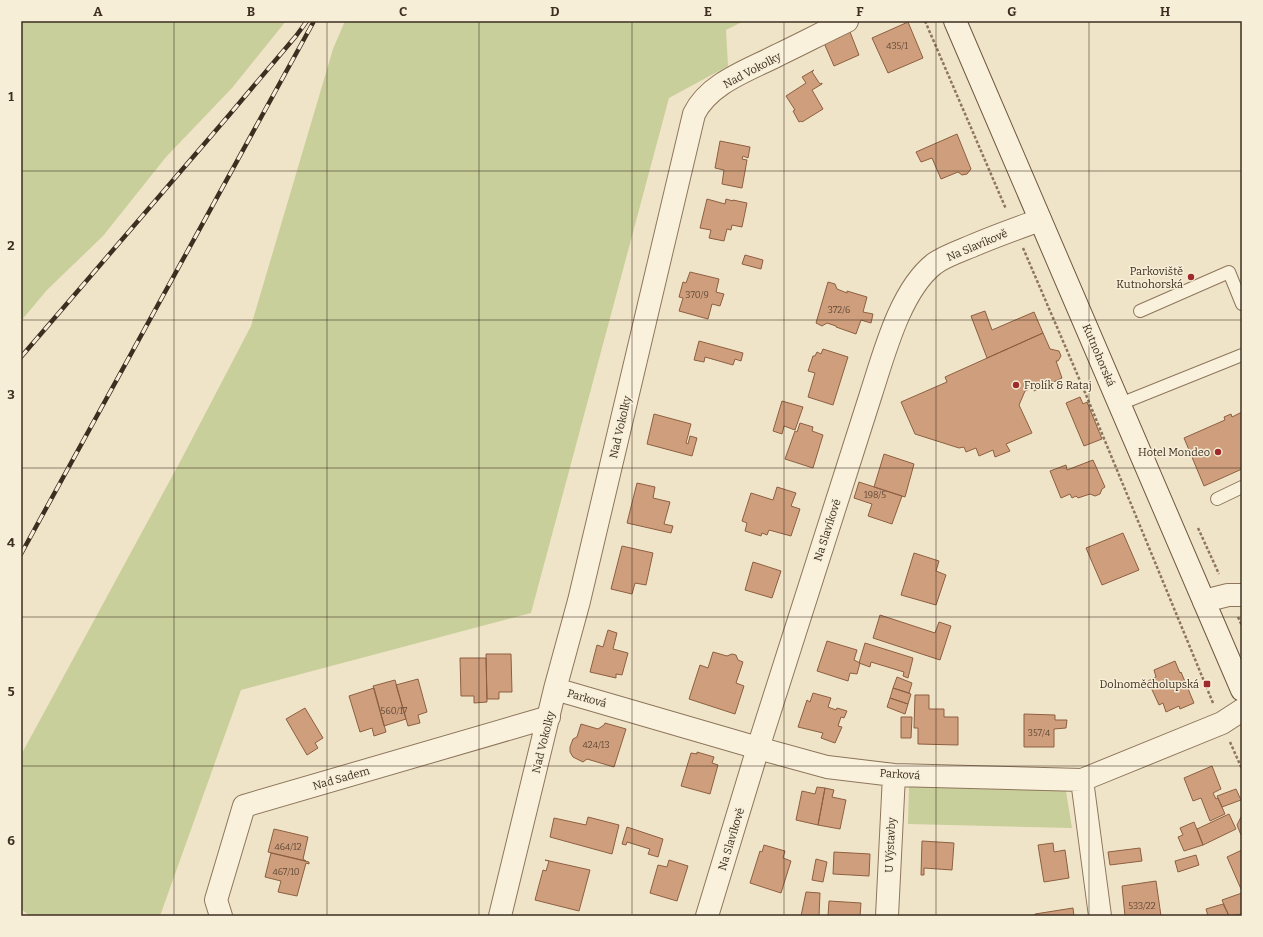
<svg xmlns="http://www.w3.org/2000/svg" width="1263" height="937" viewBox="0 0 1263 937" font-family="Bitter,serif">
<rect width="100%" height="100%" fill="#f0e4c8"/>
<path fill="#c9cf9b" d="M21 21H286L232 88 166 157 103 236 47 290 21 321Z
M345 21H744L726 30 728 66 669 98 531 613 241 690 160 916H30L21 909V755L181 460 251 326 333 49Z
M1065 785 1072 828 908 824 909 787Z"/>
<path fill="#cf9f7d" stroke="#8d5f41" d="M908 22 923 58 888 73 872 38Z
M850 32 859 55 834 66 824 43Z
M814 70 812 72 820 84 822 83V84L812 90 823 109 802 122 801 121 799 122 793 111 795 110 786 96 806 83 802 77Z
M957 134 971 169 967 174 962 175 958 172 941 179 932 158 921 162 916 152Z
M720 141 750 147 748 158 743 156 742 159 747 160 742 188 722 184 724 170 715 168Z
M707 199 725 204 726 199 733 201V200L747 203 742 227 732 225 731 230 727 229 724 241 709 238 711 230 700 228Z
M745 255 763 260 761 269 742 264Z
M690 272 719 279 716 292 724 294 720 306 712 304 708 319 679 311 683 298 679 297 683 282 686 283Z
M828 282 835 284 837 289 847 293V291L867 297 863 312 873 314 871 323 861 320 856 334 836 327V326L827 323 822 326 816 323Z
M985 311 992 330 1034 312 1043 333 987 358 971 316Z
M1043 333 1050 349 1059 351 1061 356 1058 361H1056L1062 378 1034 391 1033 388 1025 391 1019 405 1032 433 1006 444 1010 451 995 457 993 450 979 456 976 448 966 452 964 447 959 448 915 434 901 402 947 382 945 377Z
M699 341 743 353 741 361 735 359 733 365 705 357 704 362 694 360Z
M823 349 848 357 833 405 808 397 815 373 808 371 813 356H815L817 352 821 354Z
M1080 397 1083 404 1087 402 1102 439 1084 446 1066 403Z
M782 401 803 407 795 430 784 426 782 434 773 431Z
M1242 412V469L1204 486 1184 438 1225 420 1224 417 1231 414 1232 417Z
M654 414 691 424 686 443 688 444 690 436 697 438 692 456 647 444Z
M800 423 813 427 812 431 823 435 813 468 785 459 795 431 797 432Z
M884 454 914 464 905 497 874 487Z
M1093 460 1105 487 1102 489 1100 494 1095 496 1090 494 1078 498 1076 496 1072 498 1070 494 1061 498 1050 471 1066 465 1067 470Z
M859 482 902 496 892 524 868 516 872 504 854 498Z
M637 483 655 487 653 498 670 502 664 524 673 526 671 533 627 523Z
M777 487 796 493 791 506 800 509 791 536 769 530 767 535 762 533 761 536 745 531 747 523 742 521 751 493 773 500Z
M1123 533 1139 570 1102 585 1086 548Z
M622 546 653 553 646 585 635 583 632 594 611 589Z
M914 553 939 561 936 571 946 575 936 605 901 595Z
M753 562 781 571 772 598 745 590Z
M880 615 935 633 939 622 951 626 940 660 873 638Z
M608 630 617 633 613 649 628 653 622 675 616 674V678L590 672 597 645 603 647Z
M827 641 857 650 854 660 860 663 857 674 850 673 848 681 817 671Z
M865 643 913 658 908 678 903 676 904 672 871 662 870 667 859 663Z
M713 652 727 656 732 654 736 655 738 660 743 662 736 683 744 686 735 714 689 699 700 665 708 668Z
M486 654H511L512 692H499V699H487Z
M460 658H486L487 702 474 703V696H461Z
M1175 661 1180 673 1181 672 1194 703 1180 709 1179 706 1166 712 1163 703 1159 705 1148 681 1156 677 1154 670Z
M897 677 912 683 909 693 893 688Z
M418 679 427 712 418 715 420 723 408 726 396 685Z
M395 680 406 719 384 726 373 686Z
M374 688 386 732 374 736 372 728 360 732 349 696Z
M893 688 911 694 908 704 890 698Z
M813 693 831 698 828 707 836 710 837 708 847 711 844 718 841 717 838 726 842 727 835 743 821 738 823 733 798 727 807 700 810 702Z
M915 695H929V709H944V717H958V745L918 744V728H914Z
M890 698 908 704 905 714 887 707Z
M305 708 323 738 315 743 318 748 307 755 286 719Z
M1024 714 1055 715V720H1067L1066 728 1054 729V747H1024Z
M901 717H912L911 738H901Z
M605 723 626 729 614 767 587 759 583 762 573 757 570 752V747L573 739 577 737 581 724 598 729 604 725Z
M697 752 714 757 712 763 718 765 710 794 681 786 691 753 697 754Z
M1212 766 1221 789 1213 793 1216 799 1218 798 1225 814 1210 821 1201 798 1193 801 1184 778Z
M817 787 825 788 818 825 796 820 802 791 815 794Z
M825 788 834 790 832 797 846 800 840 829 818 825Z
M1236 789 1241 800 1222 807 1217 796Z
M1229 814 1236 829 1203 845 1197 829Z
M1242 815V835H1241L1237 825Z
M588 817 619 825 612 854 550 837 554 818 586 825Z
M1194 822 1203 845 1184 851 1178 837 1183 835 1180 828Z
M627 827 663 839 658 857 648 854 650 849 627 842 626 845 622 844Z
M274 829 308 837 303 859 306 861 268 852Z
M922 841 954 843 952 870 924 868V875H921Z
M1053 843 1054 852 1065 850 1069 878 1044 882 1038 845Z
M764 845 785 851 783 858 791 861 781 893 750 883 760 851 762 852Z
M1140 848 1142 861 1110 865 1108 852Z
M1242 850V888L1241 889 1227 857Z
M834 852 870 854 869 876 833 874Z
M271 853 309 862V864L306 863 297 896 278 892 281 881 265 877Z
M1196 855 1199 865 1178 872 1175 861Z
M816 859 827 862 823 882 812 880Z
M545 860 590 870 579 911 535 900 543 870 546 871 549 861Z
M669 860 688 866 677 901 650 893 658 865 667 867Z
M1156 881 1161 916H1125L1122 886Z
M806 892 820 893 819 916H801Z
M1242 893V914L1229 916 1222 900Z
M829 901 861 903 860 916H828Z
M1223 904 1229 916H1208L1206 909Z
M1073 908 1074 916H1027L1035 915V914Z"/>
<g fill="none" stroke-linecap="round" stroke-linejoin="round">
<defs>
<path id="lane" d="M1140 311 1229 272 1242 304
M1120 404 1242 355
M1217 499 1242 487"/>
<path id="street" d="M1204 601 1228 595H1242
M555 689 758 748 827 767 894 775 1082 780 1222 723 1242 710
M1082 780 1100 916
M221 916 216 900 244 806 549 717
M500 916 555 689 579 601 694 114C709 83 749 70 778 55 801 44 824 32 847 21
M707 916 758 748 871 394C884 354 900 291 934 264 945 256 960 251 972 246 995 236 1018 228 1040 220
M887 916 894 775"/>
<path id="secondary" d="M955 21 1242 690"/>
</defs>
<use href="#lane" stroke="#8d765c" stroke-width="14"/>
<use href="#street" stroke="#8d765c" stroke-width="24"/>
<use href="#secondary" stroke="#6f573f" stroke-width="24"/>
<path stroke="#8d765c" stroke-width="2.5" stroke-dasharray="3 2" stroke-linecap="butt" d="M925 21 1006 209
M1023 248 1084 390 1213 703
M1198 528 1219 574
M1238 617 1242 626
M1230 742 1242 769"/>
<use href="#lane" stroke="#faf1dc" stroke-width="12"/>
<use href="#street" stroke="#faf1dc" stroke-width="22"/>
<use href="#secondary" stroke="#faf1dc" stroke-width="22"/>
<defs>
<path id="rail" d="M21 357 230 114 296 36 307 21
M21 554 314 21"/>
</defs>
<use href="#rail" stroke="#3d2e20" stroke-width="4.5"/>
<use href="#rail" stroke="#f7eed8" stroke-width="3" stroke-dasharray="9" stroke-linecap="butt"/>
</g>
<path fill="none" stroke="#3d2e20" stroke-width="1" stroke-opacity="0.55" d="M174 21V916M327 21V916M479 21V916M632 21V916M784 21V916M936 21V916M1089 21V916M21 171H1242M21 320H1242M21 468H1242M21 617H1242M21 766H1242"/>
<g fill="#9e2a2b" stroke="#f7eed8" stroke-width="1.5">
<circle cx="1191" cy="277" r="4"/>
<circle cx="1016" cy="385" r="4"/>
<circle cx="1218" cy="452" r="4"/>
<rect x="1203" y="680" width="8" height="8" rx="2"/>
</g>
<g text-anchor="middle" stroke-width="3" stroke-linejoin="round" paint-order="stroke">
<g font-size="9" fill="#624a37">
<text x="897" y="49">435/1</text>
<text x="697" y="298">370/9</text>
<text x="839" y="313">372/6</text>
<text x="875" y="498">198/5</text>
<text x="394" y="714">560/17</text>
<text x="1039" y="736">357/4</text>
<text x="596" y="748">424/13</text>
<text x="288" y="850">464/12</text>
<text x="286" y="875">467/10</text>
<text x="1142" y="909">533/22</text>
</g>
<g font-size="11" fill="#3d2e20" stroke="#f7eed8">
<text transform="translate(752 70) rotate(-28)" y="4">Nad Vokolky</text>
<text transform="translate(977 245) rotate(-23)" y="4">Na Slavíkově</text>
<text transform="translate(1099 355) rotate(67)" y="4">Kutnohorská</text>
<text transform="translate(620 427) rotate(-77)" y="4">Nad Vokolky</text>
<text transform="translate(827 530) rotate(-72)" y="4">Na Slavíkově</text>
<text transform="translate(587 698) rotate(16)" y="4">Parková</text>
<text transform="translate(543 742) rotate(-76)" y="4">Nad Vokolky</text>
<text transform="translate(900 774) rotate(4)" y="4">Parková</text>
<text transform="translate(341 778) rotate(-16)" y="4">Nad Sadem</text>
<text transform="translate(731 839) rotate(-73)" y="4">Na Slavíkově</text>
<text transform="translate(890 845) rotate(-87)" y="4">U Výstavby</text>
</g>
<g font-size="11" fill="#3d2e20" stroke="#f7eed8" text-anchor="end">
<text x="1183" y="275">Parkoviště<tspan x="1183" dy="13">Kutnohorská</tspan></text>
<text x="1024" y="389" text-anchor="start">Frolík &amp; Rataj</text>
<text x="1210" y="456">Hotel Mondeo</text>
<text x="1199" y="688">Dolnoměcholupská</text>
</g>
</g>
<rect width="1263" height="937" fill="none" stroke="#f7eed8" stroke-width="44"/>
<rect x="22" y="22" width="1219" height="893" fill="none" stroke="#3d2e20" stroke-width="1.5"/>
<g font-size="13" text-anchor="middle" font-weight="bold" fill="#3d2e20">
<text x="98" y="16">A</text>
<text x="251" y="16">B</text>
<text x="403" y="16">C</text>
<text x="555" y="16">D</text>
<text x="708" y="16">E</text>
<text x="860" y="16">F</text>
<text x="1012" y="16">G</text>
<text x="1165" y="16">H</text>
<text x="11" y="101">1</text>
<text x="11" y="250">2</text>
<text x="11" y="399">3</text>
<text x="11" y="547">4</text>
<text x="11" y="696">5</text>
<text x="11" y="845">6</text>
</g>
</svg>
